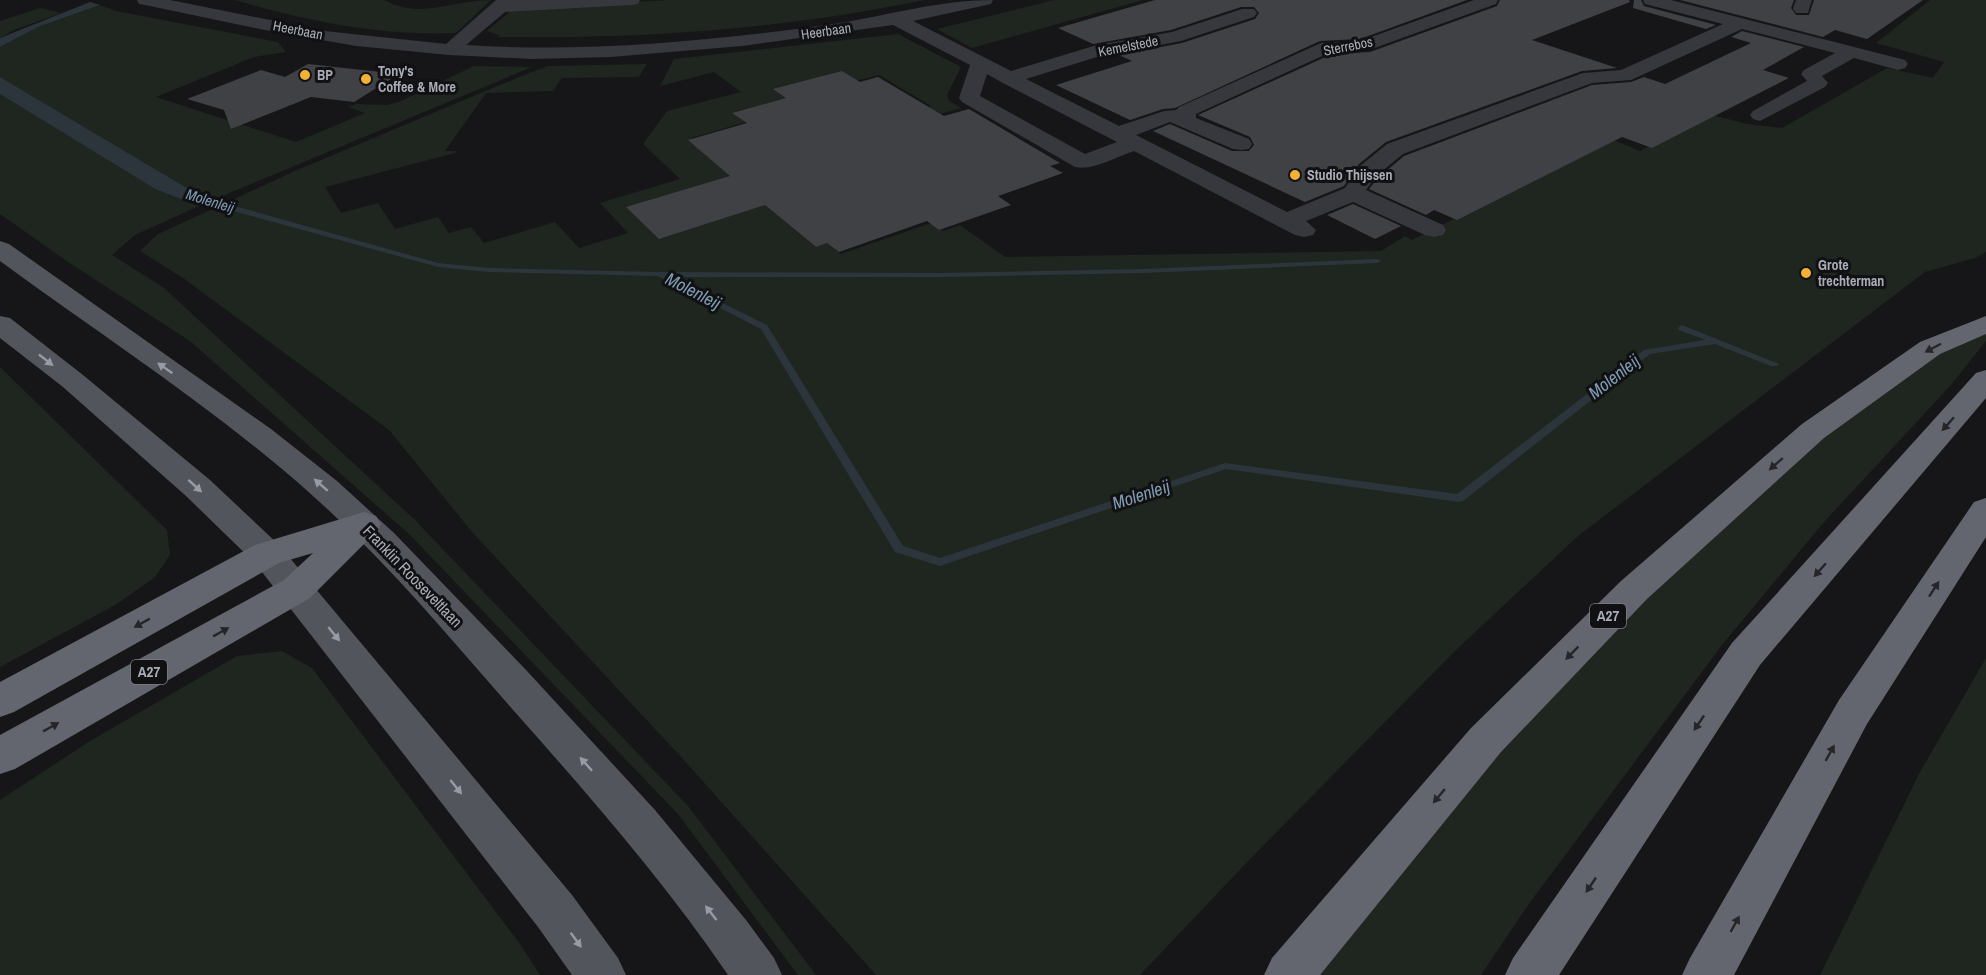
<svg xmlns="http://www.w3.org/2000/svg" width="1986" height="975" viewBox="0 0 1986 975" font-family="'Archivo Narrow',sans-serif">
<rect width="100%" height="100%" fill="#161618"/>
<path fill="#1e261f" d="M235 0H384C421 20 452 0 491 0L456 33C380 36 307 21 235 0Z
M668 0H925C784 29 642 39 498 37L499 35 487 31 513 9Z
M1054 0H1143L972 48 937 29Z
M1930 0H1986V252L1975 258 1925 272 1578 536 1455 651 1251 858 1140 975H876L682 758 473 533 389 430 183 278 140 251 158 234 295 171 524 75 548 66 647 64 639 77 562 78 553 91 486 93 445 151H457L455 153 325 187 341 213 378 203 395 229 438 217 449 233 471 227 484 243 555 222 579 248 628 233 600 203 680 179 643 144 667 111 741 92 714 72 660 86 674 59 898 34 961 67 947 95 949 101 961 108 929 117 917 110 931 106 879 75 734 112 746 122 691 138 710 154 719 166 815 247 827 243 841 254 931 223 943 231 960 225 1005 257 1381 251 1405 236 1412 240 1611 139 1640 151 1712 115 1747 124 1782 128 1887 68 1933 78 1944 62 1876 43Z
M100 5 116 11 278 42 286 52 254 57 156 97 296 142 365 113 348 107 356 104 388 105 401 101 474 66 532 67 215 199 187 188 0 77V47L38 27Z
M40 8 61 13 14 30 0 38V21Z
M0 94 155 189 199 206 135 235 112 255 163 287 415 520 688 806 816 975H798L678 814 409 534 190 341 68 262 0 214Z
M1986 322V341L1951 385 1824 522 1722 645 1528 905 1481 975H1303L1528 714 1797 449Z
M0 367 167 530 170 555 155 577 117 604 0 667Z
M282 651 312 668 520 944 540 975H0V800L90 741 237 656Z
M1986 658V975H1820L1920 772Z"/>
<path fill="#2c353c" d="M90 2 100 5 38 27 0 47V38Z
M0 77 187 188 215 199 199 206 155 189 0 94Z"/>
<g fill="none" stroke-linecap="round" stroke-linejoin="round">
<path fill="#2c353c" fill-rule="evenodd" d="M193 196H199L438 263 489 268 657 272 939 273 1143 269 1377 259 1381 261 1377 263 1143 273 939 277H670L767 325 903 546 940 558 1225 463 1457 494 1644 350 1705 340 1679 330 1678 328 1682 325 1779 364 1777 366H1771L1715 344 1650 354 1463 501 1459 502 1226 469 940 566 895 552 761 329 658 276 489 272 438 267 193 200Z"/>
</g>
<path fill="#404145" d="M1155 0H1467L1360 39 1320 41 1175 108 1163 109 1130 120 1056 85 1132 61 1119 55 1182 43 1255 19 1259 13 1254 7H1241L1171 30 1093 44 1058 28Z
M1500 0H1629L1630 2 1532 40 1617 68 1582 71 1386 142 1359 164 1344 186 1305 202 1153 131 1170 124 1232 151H1249L1254 145 1250 137 1198 115 1332 54 1370 52 1497 6Z
M1634 0H1641L1644 6 1716 25 1706 29 1633 8Z
M1680 0H1794L1791 8 1796 15H1809L1814 0H1923L1867 39 1835 30 1823 37Z
M1742 31 1804 47 1763 70 1789 78 1652 148 1622 137 1457 220 1434 210 1426 215 1369 189 1378 178 1404 156 1592 85 1631 82 1644 77 1665 84 1751 43 1731 37Z
M308 64 399 74 354 102 311 97 231 129 224 110 187 99 261 70 285 77Z
M842 71 860 82 878 77 944 116 969 109 1060 163 1050 166 1063 173 998 196 1011 205 939 230 927 221 839 252 827 243 816 247 765 205 659 239 626 207 730 176 688 140 747 123 732 113 786 98 773 89Z
M1353 204 1401 226 1375 239 1327 215Z"/>
<g fill="none" stroke-linecap="round" stroke-linejoin="round">
<path fill="#37383d" fill-rule="evenodd" d="M137 0H170L325 31 446 44 496 0H640L638 4 632 5 505 12 466 45C585 53 709 41 827 25 882 17 938 0 993 0L991 4 913 21 1011 71 1097 45 1172 32 1242 9H1254L1257 13 1254 17 1181 41 1100 56 1026 79 1119 126 1164 111 1176 110 1179 107 1321 43 1360 41 1474 0H1498L1496 4 1369 50 1331 52 1196 114V118L1249 139 1252 144 1249 149 1241 150 1233 149 1170 122 1136 135 1287 212 1345 188 1360 166 1387 144 1583 73 1621 70 1723 24 1645 4 1643 0H1671L1905 60 1908 64 1905 68 1898 70 1854 58 1822 76 1828 83 1825 87 1760 121 1753 119 1750 115 1753 111 1807 81 1801 74 1804 70 1835 53 1742 29 1631 80 1592 83 1403 154 1376 176 1366 190 1443 225 1446 230 1443 235 1434 237 1425 235 1353 202 1306 221 1316 230 1313 235 1304 237 1295 235 1134 151C1116 157 1093 171 1075 167L962 102 959 98 970 65 893 25 742 46 611 57 532 59 449 55 356 46 265 30 145 5 139 4ZM987 74 1001 82 1117 142 1085 154 980 96Z
M1796 0H1812L1808 13H1796L1793 9Z"/>
<path fill="#53555c" fill-rule="evenodd" d="M0 241 9 244 271 429 337 481 394 533 527 671 655 810 746 920 774 958 782 975H728C662 878 584 790 507 703 445 632 384 559 313 496 216 409 105 338 0 261Z
M0 316 10 318 83 375 210 480 279 545 572 895 618 958 626 975H572L538 927 255 563 186 496 63 387 0 338Z"/>
<path fill="#63666e" fill-rule="evenodd" d="M1986 316V334L1940 354 1824 438 1647 599 1501 752 1320 975H1264L1272 958 1471 728 1621 581 1802 424 1920 342Z
M1986 370V398L1760 665 1559 975H1505L1513 958 1732 643 1976 373Z
M1986 498V537L1867 724 1734 975H1682L1690 958 1839 700 1974 502Z
M364 512 376 516 381 524 376 532 310 598 15 769 0 774V735L284 580 313 553 279 563 14 712 0 717V682L255 545Z"/>
</g>
<defs><path id="oneway-solid" d="M-6-.8H1V-3.2L6.5 0L1 3.2V.8H-6Z" transform="scale(1.5)"/></defs>
<g fill="#26262a">
<use href="#oneway-solid" transform="translate(1933 348) rotate(152)"/>
<use href="#oneway-solid" transform="translate(1948 424) rotate(131)"/>
<use href="#oneway-solid" transform="translate(1776 464) rotate(139)"/>
<use href="#oneway-solid" transform="translate(1820 570) rotate(131)"/>
<use href="#oneway-solid" transform="translate(1934 589) rotate(-57)"/>
<use href="#oneway-solid" transform="translate(142 623) rotate(151)"/>
<use href="#oneway-solid" transform="translate(221 632) rotate(-29)"/>
<use href="#oneway-solid" transform="translate(1572 653) rotate(135)"/>
<use href="#oneway-solid" transform="translate(1699 723) rotate(124)"/>
<use href="#oneway-solid" transform="translate(51 727) rotate(-29)"/>
<use href="#oneway-solid" transform="translate(1830 753) rotate(-61)"/>
<use href="#oneway-solid" transform="translate(1439 796) rotate(130)"/>
<use href="#oneway-solid" transform="translate(1591 885) rotate(124)"/>
<use href="#oneway-solid" transform="translate(1735 924) rotate(-61)"/>
</g>
<g fill="#979ba6">
<use href="#oneway-solid" transform="translate(46 360) rotate(38)"/>
<use href="#oneway-solid" transform="translate(165 368) rotate(-145)"/>
<use href="#oneway-solid" transform="translate(321 485) rotate(-139)"/>
<use href="#oneway-solid" transform="translate(195 486) rotate(42)"/>
<use href="#oneway-solid" transform="translate(334 634) rotate(51)"/>
<use href="#oneway-solid" transform="translate(586 764) rotate(-132)"/>
<use href="#oneway-solid" transform="translate(456 787) rotate(51)"/>
<use href="#oneway-solid" transform="translate(711 913) rotate(-128)"/>
<use href="#oneway-solid" transform="translate(576 940) rotate(54)"/>
</g>
<g fill="#f2b134" stroke="#111113" stroke-width="2">
<circle cx="305" cy="75" r="6"/>
<circle cx="366" cy="79" r="6"/>
<circle cx="1295" cy="175" r="6"/>
<circle cx="1806" cy="273" r="6"/>
</g>
<g text-anchor="middle" stroke-width="6" stroke-linejoin="round" paint-order="stroke">
<g font-size="14" fill="#a8adb8" stroke="#111113">
<text transform="translate(298 30) rotate(11)" y="5">Heerbaan</text>
<text transform="translate(826 31) rotate(-8)" y="5">Heerbaan</text>
<text transform="translate(1128 46) rotate(-11)" y="5">Kemelstede</text>
<text transform="translate(1348 46) rotate(-11)" y="5">Sterrebos</text>
</g>
<g font-size="14" font-weight="bold" fill="#a8adb8" stroke="#111113" text-anchor="start">
<text x="378" y="76">Tony's<tspan x="378" dy="16">Coffee &amp; More</tspan></text>
<text x="317" y="80">BP</text>
<text x="1307" y="180">Studio Thijssen</text>
<text x="1818" y="270">Grote<tspan x="1818" dy="16">trechterman</tspan></text>
</g>
<g font-size="15" font-style="italic" fill="#7f9bb3" stroke="#111113">
<text transform="translate(210 201) rotate(17)" y="5">Molenleij</text>
</g>
<g fill="#111113" stroke="#7b7e86" stroke-width="1.5">
<rect x="1590" y="604" width="36" height="24" rx="4.5"/>
<rect x="131" y="660" width="36" height="24" rx="4.5"/>
</g>
<g font-size="15" font-weight="bold" fill="#a8adb8">
<text x="1608" y="621">A27</text>
<text x="149" y="677">A27</text>
</g>
<g font-size="16" fill="#a8adb8" stroke="#111113">
<text transform="translate(413 576) rotate(46)" y="6">Franklin Rooseveltlaan</text>
</g>
<g font-size="18" font-style="italic" fill="#7f9bb3" stroke="#111113">
<text transform="translate(693 291) rotate(27)" y="6">Molenleij</text>
<text transform="translate(1614 377) rotate(-38)" y="6">Molenleij</text>
<text transform="translate(1141 495) rotate(-18)" y="6">Molenleij</text>
</g>
</g>
</svg>
